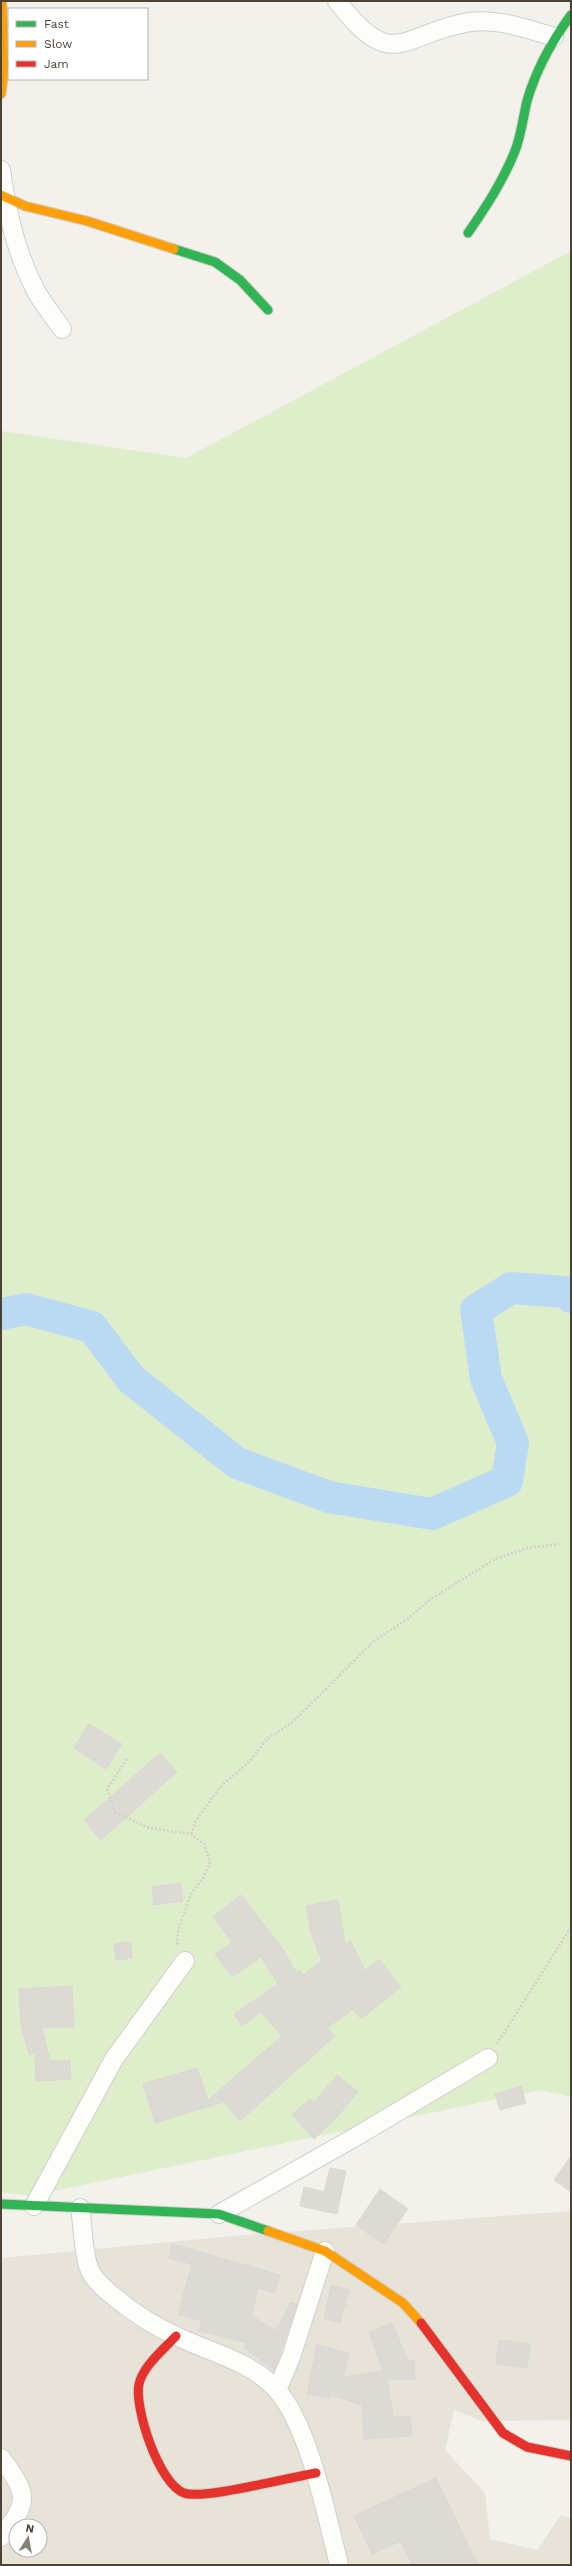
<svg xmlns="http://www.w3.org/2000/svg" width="572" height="2566" viewBox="0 0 572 2566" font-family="'Work Sans',sans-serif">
<rect width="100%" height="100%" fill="#f2f1ec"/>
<path fill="#e7e3d9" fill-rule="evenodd" d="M571 2211V2420L482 2421 454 2410 445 2450 485 2493 490 2539 537 2550 561 2515 571 2519V2565H1V2258L244 2235ZM16 2526H40V2550H16Z"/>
<path fill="#deeeca" d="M571 251V2097L541 2090 30 2196 1 2192V431L186 458Z"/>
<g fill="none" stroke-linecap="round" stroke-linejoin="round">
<path stroke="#badaf3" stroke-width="32" d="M1 1314 26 1309 92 1327 131 1379 237 1463 329 1497 432 1514 507 1481 513 1443 486 1379 476 1310 511 1288 565 1292 571 1297"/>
</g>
<path fill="#dcdad4" stroke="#dbd8d1" d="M89 1724 122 1744 106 1769 74 1748Z
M160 1753 177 1772 101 1840 84 1820Z
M181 1883 183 1901 154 1905 152 1887Z
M241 1895 281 1946 296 1972 299 1970 303 1975 322 1961 311 1933 306 1906 338 1900 345 1944 351 1941 365 1971 379 1959 401 1987 361 2019 353 2009 327 2028 335 2036 240 2121 223 2102 155 2123 143 2084 197 2068 208 2100 282 2036 261 2012 242 2026 234 2014 278 1984 261 1957 232 1977 215 1954 232 1942 213 1917Z
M131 1942 132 1958 116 1960 114 1944Z
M72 1986 74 2027 42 2028 50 2061 70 2060 71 2079 36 2081 35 2053 29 2055 21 2025 19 1989Z
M337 2075 358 2092 337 2117 314 2139 292 2115 310 2099 314 2103Z
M521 2086 526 2103 500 2110 495 2094Z
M571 2156V2192L554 2180Z
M330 2168 346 2171 337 2214 300 2206 304 2187 324 2192Z
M380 2189 408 2209 383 2244 356 2225Z
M172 2244 280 2275 275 2293 258 2288 252 2316 276 2331 291 2302 297 2304 274 2370 244 2348 247 2343 199 2331 202 2321 178 2314 192 2264 169 2258Z
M331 2285 349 2290 340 2323 324 2318Z
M392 2323 408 2361 414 2360 415 2379H387L393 2417 410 2416 412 2436 364 2439 362 2405 331 2395 330 2398 307 2394 317 2345 349 2353 343 2377 383 2371 369 2332Z
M499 2340 530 2344 527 2368 496 2364Z
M436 2478 478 2565H412L401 2541 372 2554 354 2516Z"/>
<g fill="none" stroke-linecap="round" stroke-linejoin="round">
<defs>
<path id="street" d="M337 1C394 75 401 33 470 22 498 18 527 29 554 37
M1 170C7 212 16 253 36 291 43 304 54 317 62 329
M34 2206 114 2059 185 1961
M80 2208C83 2225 83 2253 89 2268 93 2280 107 2291 117 2299 135 2314 154 2326 176 2336 209 2352 251 2361 276 2389 309 2425 327 2517 339 2565
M219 2214 357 2136 488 2058
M277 2390 291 2357 325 2251
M1 2458C29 2495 29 2502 1 2537"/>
<path id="fast" d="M468 233C486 207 503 181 515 151 521 136 523 118 527 101 536 70 552 41 571 15
M174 249 215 262 240 280 268 310
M1 2204 219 2214 268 2231"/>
<path id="slow" d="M1 94 4 70 2 4
M1 195 25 206 87 221 174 249
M268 2231 325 2251 403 2303 421 2323"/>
<path id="jam" d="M421 2323 503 2433 527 2447 571 2456
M176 2336C164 2349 143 2366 139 2384 134 2408 159 2484 184 2493 203 2500 291 2477 316 2473"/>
</defs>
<use href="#street" stroke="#d0cfc9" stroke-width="20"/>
<use href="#fast" stroke="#d2cfc3" stroke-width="11"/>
<use href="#slow" stroke="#d2cfc3" stroke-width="11"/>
<use href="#jam" stroke="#d2cfc3" stroke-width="11"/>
<path stroke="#d2d1cb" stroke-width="2.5" stroke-dasharray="2 2" stroke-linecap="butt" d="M127 1759 107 1789 115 1812 149 1828 191 1834 205 1845 210 1863 203 1878 191 1894 178 1931 177 1946
M191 1834 196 1821 220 1787 249 1762 267 1739 293 1722 374 1641 406 1620 431 1599 495 1559 528 1548 559 1544
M497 2044 571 1927"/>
<use href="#street" stroke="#fdfdfc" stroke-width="18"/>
<use href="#fast" stroke="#30b455" stroke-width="9"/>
<use href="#slow" stroke="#ff9f0a" stroke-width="9"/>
<use href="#jam" stroke="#e5322d" stroke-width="9"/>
</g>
<rect width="572" height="2566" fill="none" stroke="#4a4336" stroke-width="4"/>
<rect x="8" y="8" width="140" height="72" fill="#ffffff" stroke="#b7b4af"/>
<rect x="16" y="21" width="20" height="6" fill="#30b455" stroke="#b7b4af"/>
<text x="44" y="28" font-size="12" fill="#4a4336">Fast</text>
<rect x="16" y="41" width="20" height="6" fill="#ff9f0a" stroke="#b7b4af"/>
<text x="44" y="48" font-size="12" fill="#4a4336">Slow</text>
<rect x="16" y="61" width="20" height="6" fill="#e5322d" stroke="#b7b4af"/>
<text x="44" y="68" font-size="12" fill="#4a4336">Jam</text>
<g transform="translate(28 2538) rotate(11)"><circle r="19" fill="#ffffff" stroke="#b7b4af"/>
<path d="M0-3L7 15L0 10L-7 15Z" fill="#858076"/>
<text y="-6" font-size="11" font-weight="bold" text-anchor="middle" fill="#4a4336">N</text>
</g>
</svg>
